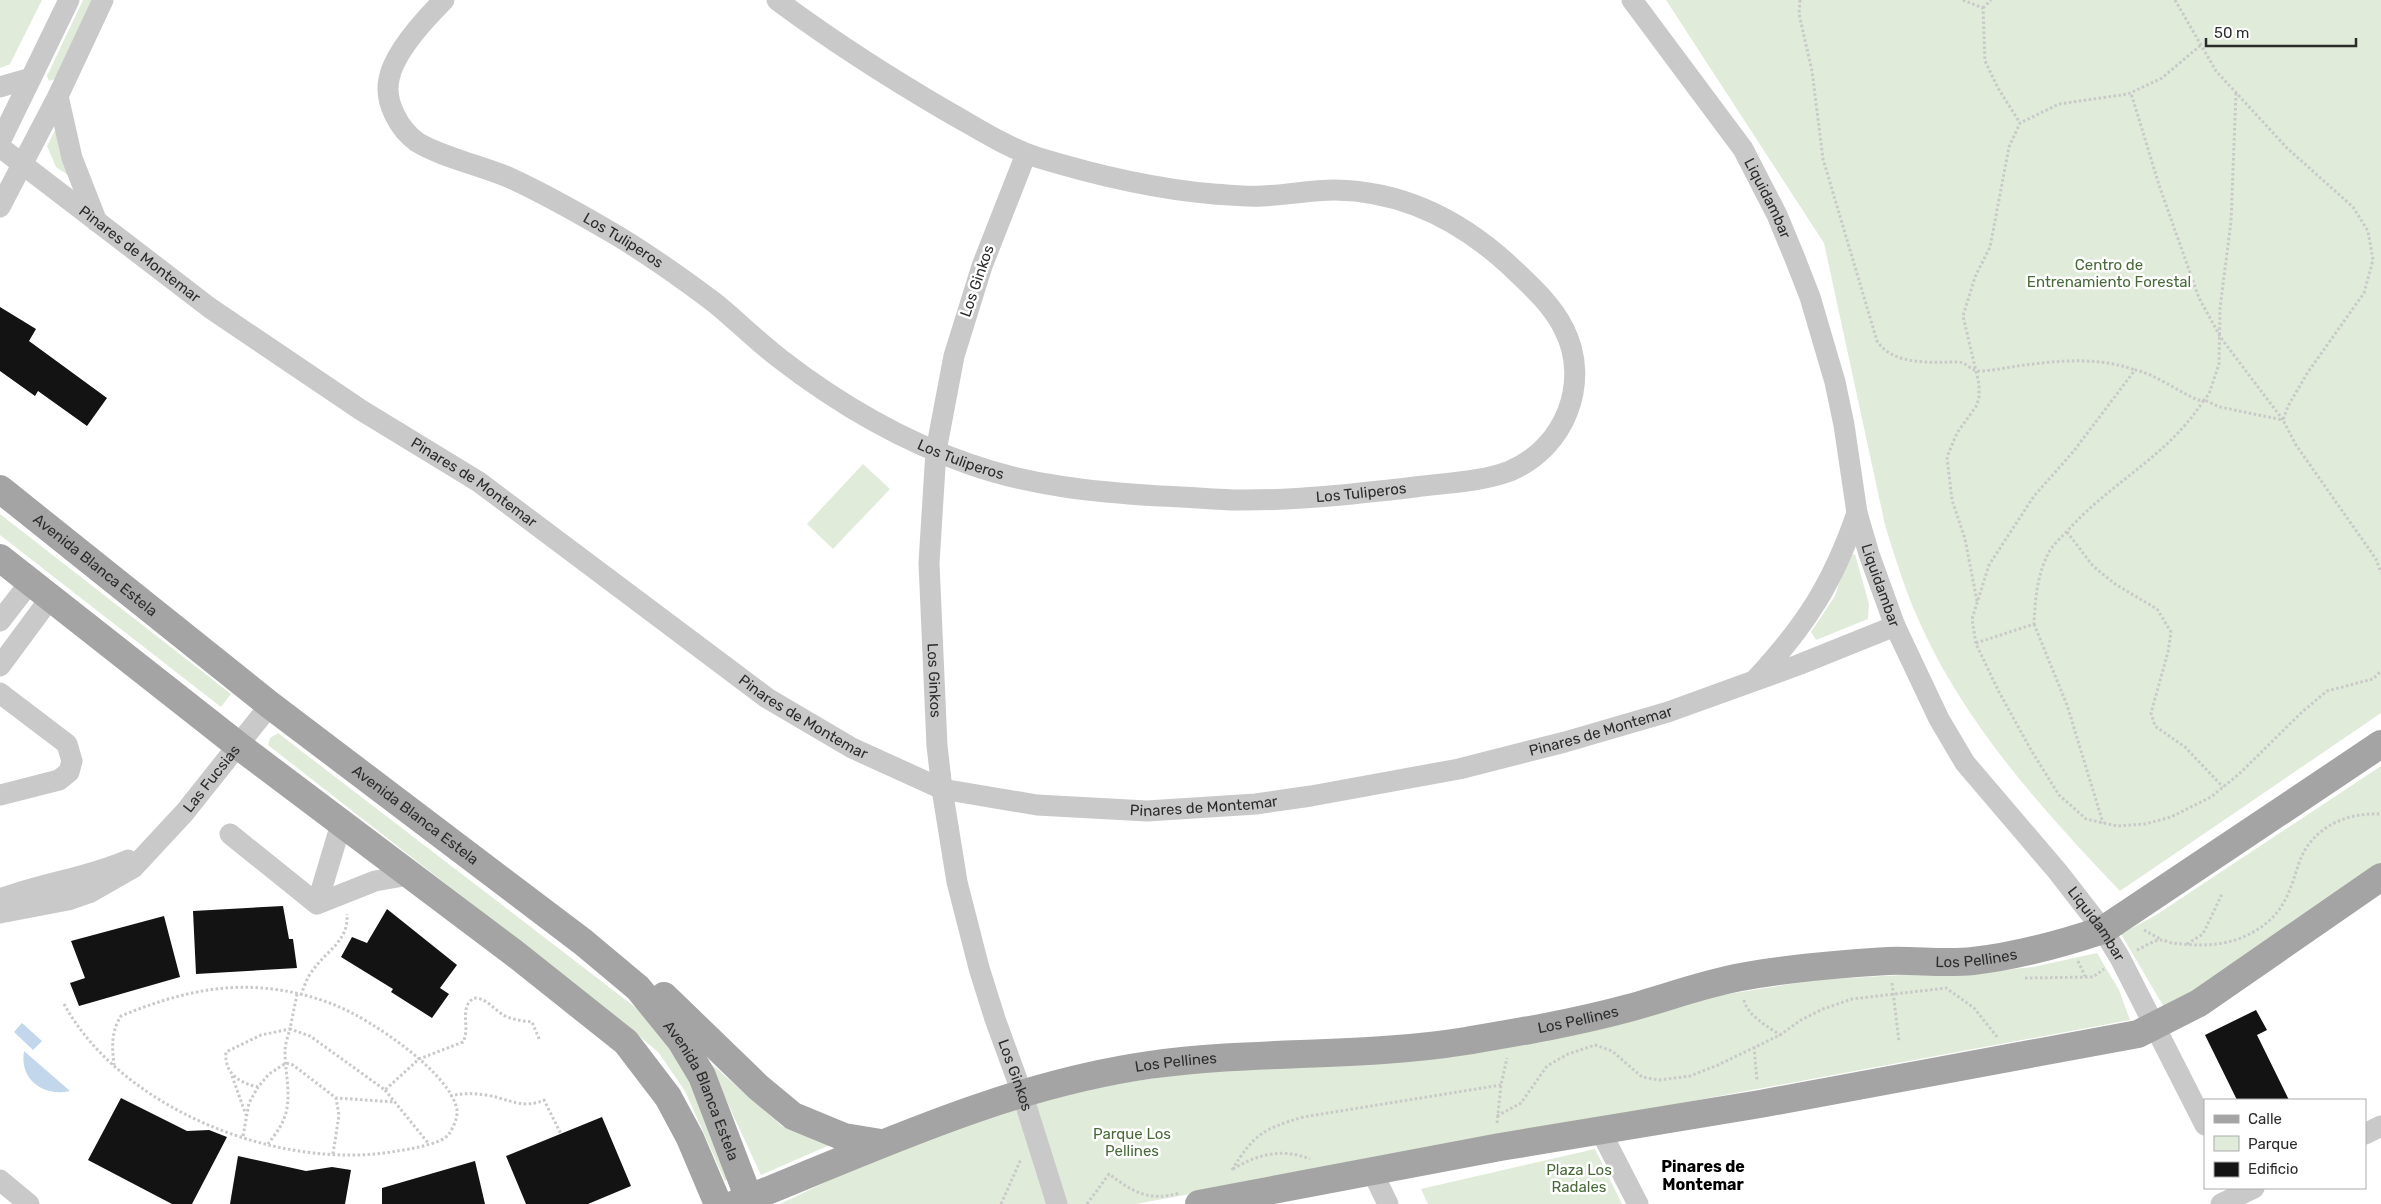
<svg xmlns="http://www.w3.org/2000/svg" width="2381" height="1204" viewBox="0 0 2381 1204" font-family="Rubik,sans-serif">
<rect width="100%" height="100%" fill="#fff"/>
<path fill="#e0ebd9" d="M0 0H42L10 64 0 68Z
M83 0H93L55 79 49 81 47 76Z
M1666 0H2381V713L2120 891C2043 810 1965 725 1919 621 1905 590 1895 557 1885 525L1824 243Z
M57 126 68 175 56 167 47 146Z
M863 464 890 489 833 549 807 524Z
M0 514 231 694 221 707 0 535Z
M1855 554 1869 604 1868 619 1816 640 1811 632 1835 596 1848 556Z
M278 733 644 1014 693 1077 732 1176 725 1181 685 1091 659 1053 624 1023 268 745 270 738Z
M2381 766V863L2193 993 2165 1009 2121 934 2156 915Z
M2097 953 2119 990 2130 1020 1136 1204H780L920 1137 966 1120 1108 1085 1703 998 1815 980 1918 974H1965L2033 967Z
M708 1061 782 1126 832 1144 761 1175Z
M1595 1149 1622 1204H1428L1421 1189Z"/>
<path fill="#c3d7ec" d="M22 1023 42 1041 33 1050 14 1032Z
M24 1051 70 1091C44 1097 19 1080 24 1051Z"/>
<path fill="#131313" d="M0 307 36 329 29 341 107 398 87 426 38 391 35 396 0 371Z
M283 906 289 939H293L297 968 196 974 193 911Z
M387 909 457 965 440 988 449 994 432 1018 391 992 393 989 341 957 352 937 367 943Z
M164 916 180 977 79 1006 70 983 85 978 71 941Z
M2256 1010 2267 1030 2257 1035 2289 1100H2237L2205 1035Z
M121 1098 187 1131 209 1130 227 1137 192 1204H172L88 1160Z
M602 1117 631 1186 588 1204H526L506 1156Z
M238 1156 306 1171 332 1167 351 1170 345 1204H230Z
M475 1161 485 1204H382V1188Z"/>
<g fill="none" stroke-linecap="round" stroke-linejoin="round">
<path stroke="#c9c9c9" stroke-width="3" stroke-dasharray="2.5 2.5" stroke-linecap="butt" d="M1800 0 1799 14 1812 71 1823 159 1877 341C1893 366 1932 362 1958 362 1966 362 1971 371 1979 371 1991 371 2004 368 2017 366 2056 361 2097 356 2135 370
M1963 0 1983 8 1985 61 1998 88 2020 123
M2175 0 2216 71 2287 148 2353 207 2368 231 2373 260 2364 293 2308 372 2288 406 2283 420 2296 445 2376 559 2381 573
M1983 8 1991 0
M2236 93 2231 222 2220 308 2219 364 2209 394 2204 400H2198C2179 392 2153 373 2135 370L2073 452 2034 496 1989 565 1972 619 1976 644 1999 692 2031 750 2059 795 2086 819 2117 826 2145 824 2171 817 2211 797 2239 774 2302 712 2327 691 2373 679 2381 671
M2067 532 2093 566 2115 584 2157 609 2171 632 2168 652 2151 713 2155 726 2185 747 2223 787
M1977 601 1965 539 1952 500 1947 457 1957 433 1977 405 1979 397V384L1963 316 1975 277 1990 247 2009 147 2020 123 2059 104 2128 94 2162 78 2201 45
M2034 624 2067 705 2103 823
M1976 643 2034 624C2035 600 2037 576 2048 554 2052 545 2063 536 2070 528 2114 480 2167 457 2204 400L2220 407 2283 420 2221 338 2199 298 2159 185 2131 93
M2144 930 2160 939
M2187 944 2203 934 2222 894
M2137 950C2144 947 2155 939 2162 940 2165 940 2169 943 2173 943 2208 948 2242 945 2270 920 2287 904 2292 884 2299 863 2311 828 2346 812 2381 814
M2078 961 2085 976
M2025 978 2093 977 2104 969
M1892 983 1899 1042
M297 994 290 1029 310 1036 385 1090 419 1059 463 1042C471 1027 458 1008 474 998 487 998 494 1010 505 1016 514 1020 523 1021 532 1022L540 1041
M301 995C304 987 307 977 313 970 327 950 349 941 347 914
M1744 1000C1747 1015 1767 1026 1780 1035
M64 1004C122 1110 281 1172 397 1151 410 1149 442 1144 449 1134 453 1128 458 1117 457 1110 451 1073 370 1019 337 1006 314 996 287 990 262 988 213 984 167 997 121 1016 111 1032 112 1046 114 1065
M1754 1047 1757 1081
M232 1076 246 1115
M385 1090 429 1144
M450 1096C462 1093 473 1093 486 1095 507 1098 522 1110 544 1100L561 1134
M1497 1116 1521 1103 1547 1066 1568 1054 1595 1045 1612 1051 1642 1077 1659 1080 1690 1076 1718 1065 1780 1035 1801 1020 1823 1009 1852 999 1946 988 1974 1008 1998 1038
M1497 1123 1501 1085 1507 1058
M243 1136 249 1103 258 1087
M268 1144C273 1137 280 1129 283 1121 293 1099 285 1075 285 1052 285 1044 288 1036 290 1029L261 1035 226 1052C224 1073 239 1083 258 1087L269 1074 286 1063 293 1065 336 1098 395 1102
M333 1154 339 1115 336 1098
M1233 1169C1258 1154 1282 1148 1310 1159
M1232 1170C1254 1134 1263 1129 1303 1117L1501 1085
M1001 1204 1021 1159
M1087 1204 1109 1174C1133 1192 1149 1202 1180 1193"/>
<g stroke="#c9c9c9" stroke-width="21">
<path id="s1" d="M444 0C425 19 394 52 389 79 384 102 399 129 417 142 439 156 482 166 508 177 541 192 573 210 604 228 643 250 679 276 715 303 737 321 757 341 779 358 837 403 900 440 969 464 1031 486 1095 492 1160 496 1185 497 1209 499 1233 500 1294 501 1355 494 1415 487 1446 483 1481 482 1510 471 1565 448 1591 382 1564 329 1552 304 1529 284 1509 265 1460 220 1402 191 1335 190 1310 190 1287 195 1262 196 1246 197 1230 195 1214 194 1153 189 1095 175 1036 157 1006 147 977 128 950 113 890 78 832 41 777 0"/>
<path id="s2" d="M1632 0 1743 149 1777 215 1794 256 1810 297 1835 382 1844 425 1857 513 1869 554 1895 626 1939 719 1965 763 2058 872 2103 930 2120 958 2205 1125"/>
<path d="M0 87 31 78"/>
<path d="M58 96 72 158 97 222"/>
<path d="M0 142 69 0"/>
<path id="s3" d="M0 147 210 308 361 410 479 482 767 698 852 748 942 789 1037 805 1147 811 1256 804 1311 796 1459 769 1565 742 1668 712 1798 665 1895 626"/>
<path id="s4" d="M1026 154 982 266 954 356 936 451 929 563 937 746 942 789 957 882 979 968 995 1019 1022 1093 1057 1204"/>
<path d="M0 207 58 96 103 0"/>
<path d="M0 621 31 581"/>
<path d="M0 666 51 597"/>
<path d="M1756 679C1806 625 1833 583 1857 513"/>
<path d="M0 693 67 744 72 761 69 772 59 780 0 795"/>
<path d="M230 834 317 904 341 824"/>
<path d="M0 899C42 883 87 878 128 860"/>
<path d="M317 904 375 881 409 875"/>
<path id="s5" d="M0 913 68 900 91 892 133 868 185 812 270 705"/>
<path d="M1600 1130 1638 1204"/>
<path d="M2365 1134 2381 1126"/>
<path d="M1372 1171 1388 1204"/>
<path d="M0 1180 29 1204"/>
<path d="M2221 1204 2254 1188"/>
</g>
<g stroke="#a4a4a4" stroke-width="28">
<path id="s6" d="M0 489 270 705 583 942 638 988 681 1041 702 1076 751 1204"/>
<path d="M0 558 239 746 514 953 626 1042 668 1097 690 1138 718 1204"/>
<path d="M664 996 758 1087 793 1116 844 1137 881 1143"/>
<path id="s7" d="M735 1204C870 1150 1003 1086 1149 1065 1254 1050 1361 1058 1466 1041 1519 1032 1573 1023 1625 1009 1663 999 1702 984 1741 977 1789 968 1839 964 1888 961 1916 960 1945 964 1973 961 2018 956 2061 944 2103 930L2381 744"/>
<path d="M1199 1204 1500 1147 1760 1104 2138 1034 2199 1003 2381 877"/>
</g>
</g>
<g text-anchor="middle" stroke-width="5" stroke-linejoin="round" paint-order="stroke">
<g font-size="15" fill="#2c2c2c" stroke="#fff">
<text dy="5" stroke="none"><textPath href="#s2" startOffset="241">Liquidambar</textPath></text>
<text dy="5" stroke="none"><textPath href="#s1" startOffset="399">Los Tuliperos</textPath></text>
<text dy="5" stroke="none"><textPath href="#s3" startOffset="176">Pinares de Montemar</textPath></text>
<text transform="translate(977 281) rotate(-71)" y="5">Los Ginkos</text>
<text dy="5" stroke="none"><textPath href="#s1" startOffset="804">Los Tuliperos</textPath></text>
<text dy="5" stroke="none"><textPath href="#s3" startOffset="581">Pinares de Montemar</textPath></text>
<text dy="5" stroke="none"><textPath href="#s1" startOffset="1209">Los Tuliperos</textPath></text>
<text dy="5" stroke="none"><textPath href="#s6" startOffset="122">Avenida Blanca Estela</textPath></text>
<text dy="5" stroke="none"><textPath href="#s2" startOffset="646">Liquidambar</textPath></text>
<text dy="5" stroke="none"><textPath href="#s4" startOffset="541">Los Ginkos</textPath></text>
<text dy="5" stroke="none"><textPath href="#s3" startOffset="986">Pinares de Montemar</textPath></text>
<text dy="5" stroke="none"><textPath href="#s3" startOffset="1811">Pinares de Montemar</textPath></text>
<text dy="5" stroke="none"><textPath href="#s5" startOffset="261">Las Fucsias</textPath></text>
<text dy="5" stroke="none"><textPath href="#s3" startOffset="1406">Pinares de Montemar</textPath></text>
<text dy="5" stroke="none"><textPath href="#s6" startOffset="528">Avenida Blanca Estela</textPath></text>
<text dy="5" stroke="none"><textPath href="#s2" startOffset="1051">Liquidambar</textPath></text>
<text dy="5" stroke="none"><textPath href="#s7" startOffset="1275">Los Pellines</textPath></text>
<text dy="5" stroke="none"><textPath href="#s7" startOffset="870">Los Pellines</textPath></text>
<text dy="5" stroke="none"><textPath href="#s7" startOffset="465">Los Pellines</textPath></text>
<text dy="5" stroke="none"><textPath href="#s4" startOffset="946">Los Ginkos</textPath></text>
<text dy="5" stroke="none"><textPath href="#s6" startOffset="932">Avenida Blanca Estela</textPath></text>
</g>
<g font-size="15" fill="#486a38" stroke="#fff">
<text x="2109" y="270">Centro de<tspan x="2109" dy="17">Entrenamiento Forestal</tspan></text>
<text x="1132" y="1139">Parque Los<tspan x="1132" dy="17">Pellines</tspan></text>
<text x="1579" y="1175">Plaza Los<tspan x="1579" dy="17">Radales</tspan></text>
</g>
<g font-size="16" font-weight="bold" fill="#000" stroke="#fff">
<text x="1703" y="1172">Pinares de<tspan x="1703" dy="18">Montemar</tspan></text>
</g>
</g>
<rect x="2204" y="1099" width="162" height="90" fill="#ffffff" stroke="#ababab"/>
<rect x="2214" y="1115" width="25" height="8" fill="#a4a4a4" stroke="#ababab"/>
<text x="2248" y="1124" font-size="15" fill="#2c2c2c">Calle</text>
<rect x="2214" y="1136" width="25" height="15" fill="#e0ebd9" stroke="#ababab"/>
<text x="2248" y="1149" font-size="15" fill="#2c2c2c">Parque</text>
<rect x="2214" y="1162" width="25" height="15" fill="#131313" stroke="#ababab"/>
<text x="2248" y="1174" font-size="15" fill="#2c2c2c">Edificio</text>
<path d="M2206 38v8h150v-8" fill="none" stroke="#2c2c2c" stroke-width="2.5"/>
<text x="2214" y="38" font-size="15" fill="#2c2c2c" stroke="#ffffff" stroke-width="4" paint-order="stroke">50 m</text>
</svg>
